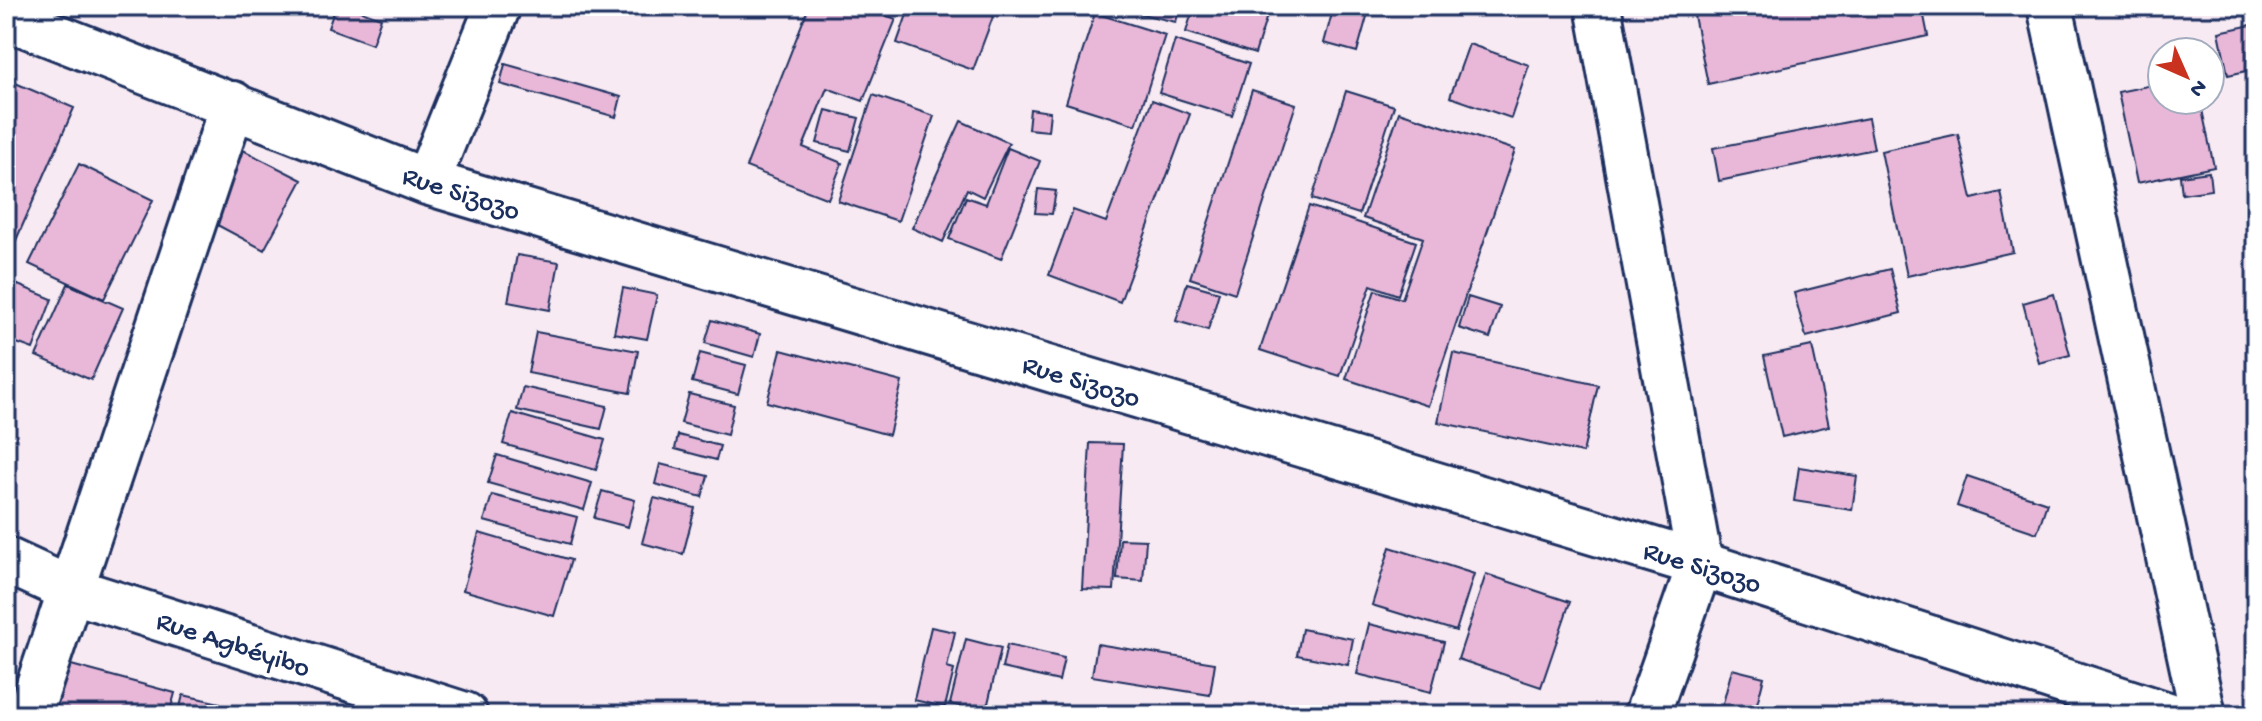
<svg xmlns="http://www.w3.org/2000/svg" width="2262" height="721" viewBox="0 0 2262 721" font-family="'Gochi Hand',sans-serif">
<rect width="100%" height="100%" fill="#f8eaf3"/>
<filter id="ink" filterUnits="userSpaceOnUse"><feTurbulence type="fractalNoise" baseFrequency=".0125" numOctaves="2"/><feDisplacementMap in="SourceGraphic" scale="16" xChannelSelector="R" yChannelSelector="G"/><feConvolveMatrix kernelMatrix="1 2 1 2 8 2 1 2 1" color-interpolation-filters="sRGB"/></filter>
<g filter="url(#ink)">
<path fill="#e9b8d8" stroke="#1b2f5e" stroke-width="2" d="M336 6H348L381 18 372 44 328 28Z
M809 6H862L896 19 863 101 827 88 803 147 842 163 828 199 746 167Z
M910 6H997L973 70 897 43Z
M1107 6H1180L1176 22Z
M1194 6H1270L1255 54 1186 32Z
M1334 6H1344L1368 13 1357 52 1324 43Z
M1692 6H1922L1928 36 1708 84Z
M1095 13 1165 35 1136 125 1066 103Z
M2256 24V69L2228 75 2219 32Z
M1175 40 1249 64 1232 116 1159 93Z
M1469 44 1529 65 1511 118 1450 97Z
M505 64 621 97 616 117 500 84Z
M6 79 74 108 6 263Z
M2162 83V100H2200L2214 167 2137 183 2118 92Z
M1252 90 1296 104 1235 293 1190 278Z
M1346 91 1394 106 1359 214 1312 199Z
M873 95 934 116 898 221 838 201Z
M1152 100 1190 114 1120 302 1049 275 1073 210 1106 222Z
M1030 109 1050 112 1048 131 1028 129Z
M826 110 859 118 850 151 817 143Z
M1399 112 1515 150 1428 406 1346 379 1375 290 1402 299 1423 238 1363 218Z
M1868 118 1874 149 1719 181 1713 148Z
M961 121 1009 143 983 197 967 189 943 242 912 228Z
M1958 134 1972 199 2001 192 2013 252 1907 276 1881 151Z
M1008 148 1040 161 1001 259 949 239 966 197 986 204Z
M243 150 302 180 264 250 206 219Z
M79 164 153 200 104 299 29 264Z
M2209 172 2211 190 2182 194 2180 176Z
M1038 189 1056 191 1052 214 1035 213Z
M1309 206 1416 242 1398 295 1371 285 1340 376 1260 350Z
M517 255 559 262 550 310 508 302Z
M1890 269 1901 313 1806 337 1794 293Z
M6 280 52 299 33 349 6 339Z
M1187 283 1219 292 1208 330 1176 321Z
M68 284 123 308 91 380 36 356Z
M623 288 657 295 647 339 614 333Z
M2054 294 2070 355 2039 363 2023 303Z
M1468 297 1500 307 1490 338 1459 328Z
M712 320 760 334 754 357 705 343Z
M536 332 638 351 630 393 528 373Z
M1812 346 1829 426 1782 437 1764 356Z
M781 350 902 382 889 435 767 402Z
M700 353 746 365 738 394 692 382Z
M1453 353 1598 385 1583 453 1438 422Z
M523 387 607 406 601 429 517 410Z
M689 394 734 405 727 435 681 423Z
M512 413 605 440 596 470 503 444Z
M678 435 720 446 716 460 675 449Z
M1090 443 1123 444 1114 590 1082 589Z
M497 455 592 483 584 510 488 483Z
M660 464 708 476 702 497 655 484Z
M1799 467 1857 476 1852 510 1794 501Z
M1967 476 2047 503 2037 533 1957 506Z
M602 491 635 500 628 527 594 518Z
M492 495 577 517 570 544 484 521Z
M654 498 695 508 683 554 642 543Z
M479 533 571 560 554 616 463 590Z
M1120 539 1146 540 1143 581 1117 579Z
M1390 547 1474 574 1456 631 1372 605Z
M1486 574 1570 602 1541 687 1458 659Z
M1369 624 1444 642 1431 692 1357 674Z
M931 627 955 632 947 668 954 670 945 707 914 700Z
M1302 629 1353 639 1348 665 1297 655Z
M966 639 1001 648 986 712 950 704Z
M1097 644 1215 663 1210 695 1092 676Z
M1007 645 1064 658 1059 681 1002 668Z
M60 662 175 693 169 715H46Z
M1732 669 1764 677 1754 715H1720Z
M183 695 220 703 217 715H178Z
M225 705 259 715H222Z"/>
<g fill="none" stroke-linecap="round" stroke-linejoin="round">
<defs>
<path id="minor" d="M1598 6 1700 564 1647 715
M2050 6 2203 715
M6 17 427 182 1700 564 2168 715
M427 182 498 6
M6 560 71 590 465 715
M29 715 233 104"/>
</defs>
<use href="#minor" stroke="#1b2f5e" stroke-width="50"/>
<use href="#minor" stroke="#fff" stroke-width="44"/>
</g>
</g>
<g text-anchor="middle" stroke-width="8" stroke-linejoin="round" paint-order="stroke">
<g font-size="28" fill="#1b2f5e" stroke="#fff">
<text transform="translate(462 191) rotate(18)" y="10">Rue Sizozo</text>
<text transform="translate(1082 379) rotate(17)" y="10">Rue Sizozo</text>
<text transform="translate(1703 565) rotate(17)" y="10">Rue Sizozo</text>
<text transform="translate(234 642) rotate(18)" y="10">Rue Agbéyibo</text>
</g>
</g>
<rect width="2262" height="721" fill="none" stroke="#fff" stroke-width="32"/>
<rect x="16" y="16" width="2230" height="689" fill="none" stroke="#1b2f5e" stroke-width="3" filter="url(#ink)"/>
<g transform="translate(2186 76) rotate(135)"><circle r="38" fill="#ffffff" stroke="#a4acbf" stroke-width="2"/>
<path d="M0-6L14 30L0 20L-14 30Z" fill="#c8321e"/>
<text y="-12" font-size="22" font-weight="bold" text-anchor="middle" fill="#1b2f5e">N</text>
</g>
</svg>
